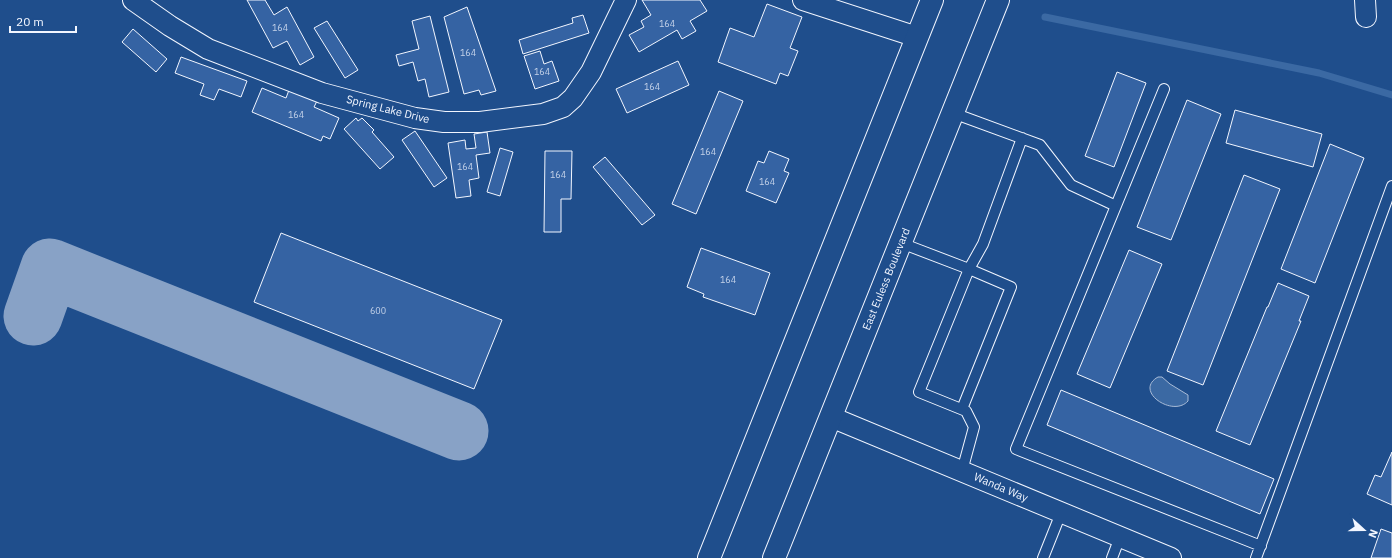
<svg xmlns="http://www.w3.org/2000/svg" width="1392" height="558" viewBox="0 0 1392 558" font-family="'IBM Plex Sans',sans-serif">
<rect width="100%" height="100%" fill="#1f4e8c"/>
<path fill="#3b69a3" stroke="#a8bbd7" d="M1158 377H1162L1170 384 1188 395V401C1173 418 1133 391 1158 377Z"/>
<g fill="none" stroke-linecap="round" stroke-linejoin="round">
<path stroke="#3b69a3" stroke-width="7" d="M1045 17 1319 73 1392 95"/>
<path stroke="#88a2c6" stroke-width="59" d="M33 316 50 268 459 431"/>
</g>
<path fill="#3563a3" stroke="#f2f6ff" d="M247 0H265L274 15 287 7 314 57 300 65 287 41 273 48Z
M642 0H700L707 11 690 21 696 31 682 39 677 30 639 52 629 35 644 27 641 21 651 15Z
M767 4 802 17 790 48 798 51 788 76 780 73 776 84 718 62 730 28 754 37Z
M467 7 496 91 481 95 479 90 464 94 444 17Z
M583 15 589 33 523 54 519 40 573 23 572 18Z
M430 16 449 92 429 97 425 79 418 81 413 62 399 66 396 55 419 49 412 21Z
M327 21 358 70 345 78 314 28Z
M133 29 167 59 156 72 122 42Z
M540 51 544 64 552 61 559 81 535 89 524 56Z
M181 57 247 81 241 97 219 89 214 100 200 95 204 84 175 73Z
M678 61 689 85 627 113 616 89Z
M1117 72 1146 83 1114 167 1085 156Z
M262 88 286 98 289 90 317 101 314 107 339 118 330 139 323 136 321 141 252 112Z
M719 91 743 101 696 214 672 204Z
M1187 100 1221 114 1171 240 1137 227Z
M1235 110 1322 134 1313 167 1226 143Z
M356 118 358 121 362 118 374 130 372 132 394 157 380 169 344 129Z
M415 131 447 178 434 187 402 140Z
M487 132 490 153 476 155 479 178 469 180 471 196 456 198 448 143 465 140 466 149 476 148 474 134Z
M1330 144 1364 158 1315 283 1281 269Z
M500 148 513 152 500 196 487 192Z
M545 151H572L571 199H561V232H544Z
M769 151 789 159 784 171 789 173 776 203 746 191 758 161 764 163Z
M605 157 655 215 642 225 593 167Z
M1244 175 1280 189 1203 385 1167 371Z
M281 233 502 320 474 389 254 302Z
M701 248 770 273 755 315 703 297 704 294 687 287Z
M1129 250 1162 264 1110 388 1077 374Z
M1278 283 1309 296 1299 321H1301L1250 445 1216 431 1267 307H1268Z
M1061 390 1274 479 1260 514 1047 425Z
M1392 452V505L1367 494 1375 475 1381 477Z
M1381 529 1392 533V558H1371Z"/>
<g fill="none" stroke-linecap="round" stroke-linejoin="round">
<defs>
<path id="lane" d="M1164 89 1016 449 1261 546
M953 113 1040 145 1071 185 1116 206
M901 243 969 269 919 392 966 411 974 427 962 471
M962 409 1011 287 969 269 983 244 1022 138
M1043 558 1061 513
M1112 558 1120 537
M1256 558 1392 186"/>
<path id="street" d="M133 0 170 26 208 49 322 93 415 118 444 122H480L543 114 563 107 573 98 591 72 626 0
M803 0 917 37
M1365 0 1366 17
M831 417 1171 558"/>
<path id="primary" d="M709 558 932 0
M774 558 998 0"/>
</defs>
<use href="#lane" stroke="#f2f6ff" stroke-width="12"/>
<use href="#street" stroke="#f2f6ff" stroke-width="22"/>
<use href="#primary" stroke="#f2f6ff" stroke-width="24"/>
<use href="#lane" stroke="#1f4e8c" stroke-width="10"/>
<use href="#street" stroke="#1f4e8c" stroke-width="20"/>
<use href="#primary" stroke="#1f4e8c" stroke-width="22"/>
</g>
<g text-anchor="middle" stroke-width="3" stroke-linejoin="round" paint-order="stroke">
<g font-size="9" fill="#c3d1e8">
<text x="667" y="27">164</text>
<text x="280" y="31">164</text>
<text x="468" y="56">164</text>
<text x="542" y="75">164</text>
<text x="652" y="90">164</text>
<text x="296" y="118">164</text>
<text x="708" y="155">164</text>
<text x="465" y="170">164</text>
<text x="558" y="178">164</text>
<text x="767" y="185">164</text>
<text x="728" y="283">164</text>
<text x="378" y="314">600</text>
</g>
<g font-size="11" fill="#f2f6ff" stroke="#1f4e8c">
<text transform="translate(388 109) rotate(14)" y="4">Spring Lake Drive</text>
<text transform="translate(886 279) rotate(-68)" y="4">East Euless Boulevard</text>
<text transform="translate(1001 487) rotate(23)" y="4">Wanda Way</text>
</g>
</g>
<g transform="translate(1364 530) rotate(111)" stroke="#1f4e8c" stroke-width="3" paint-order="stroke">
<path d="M0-3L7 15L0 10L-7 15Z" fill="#f2f6ff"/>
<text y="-6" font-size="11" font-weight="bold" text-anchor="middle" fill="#f2f6ff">N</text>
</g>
<path d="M10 26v6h66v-6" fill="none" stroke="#f2f6ff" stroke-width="2"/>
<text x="16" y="26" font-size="12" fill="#f2f6ff" stroke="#1f4e8c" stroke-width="3" paint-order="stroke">20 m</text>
</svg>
